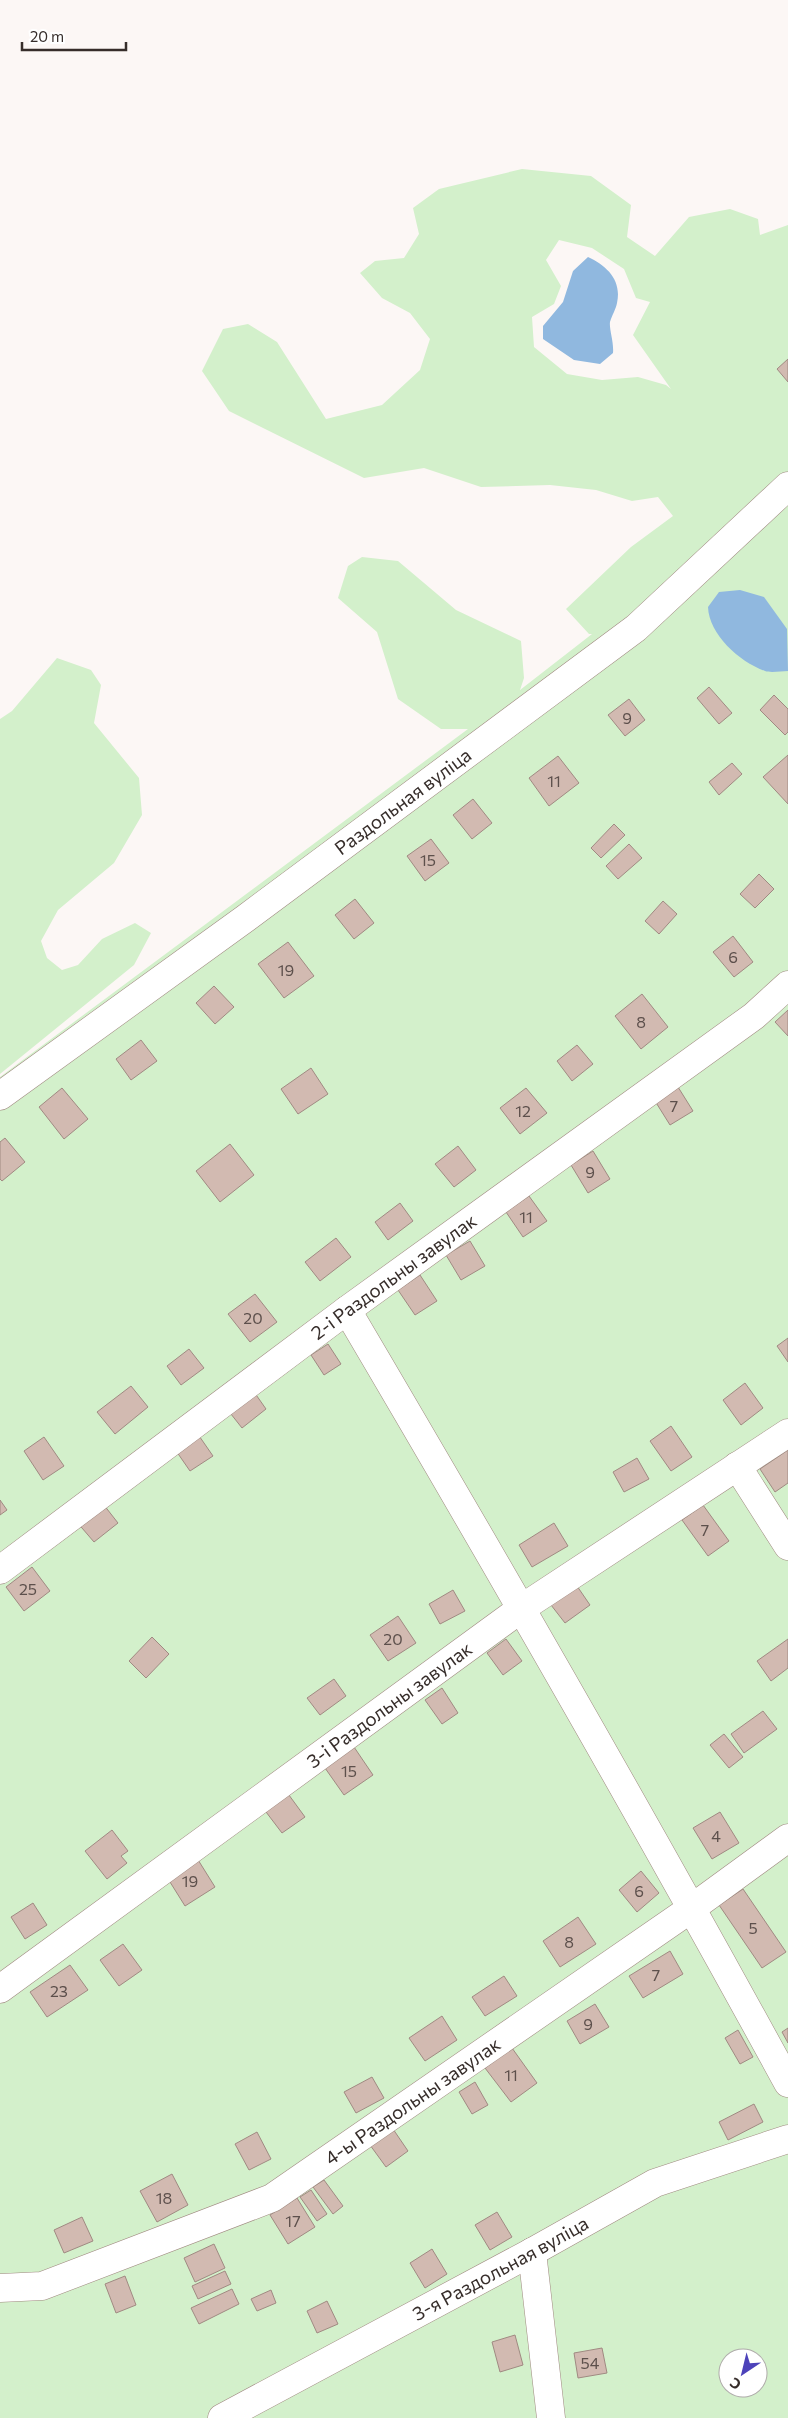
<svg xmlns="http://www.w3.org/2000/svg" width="788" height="2418" viewBox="0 0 788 2418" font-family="Commissioner,sans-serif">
<rect width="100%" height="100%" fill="#fcf7f5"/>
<path fill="#d3f0cb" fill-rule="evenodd" d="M522 169 591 176 631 205 627 237 655 256 689 217 730 209 758 219 760 235 788 225V2418H0V1077L468 729H441L398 699 377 632 338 598 348 566 362 557 398 561 456 610 521 641 524 678 520 690 592 634H589L566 609 631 547 673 516 658 497 632 501 596 490 550 485 481 487 424 468 364 478 229 411 202 371 223 329 248 324 277 342 326 419 382 405 420 370 430 339 410 313 382 298 360 273 375 261 404 258 419 234 413 208 439 189ZM559 240 592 248 624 269 636 298 650 302 633 335 671 389 666 385 638 377 602 380 567 374 534 347 532 317 554 304 561 286 546 260ZM728 2358H758V2388H728Z
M57 658 91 670 101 685 94 723 139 778 142 815 114 863 58 910 41 941 47 958 62 970 78 965 102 939 135 923 151 933 134 965 0 1074V719L12 711Z"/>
<path fill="#90b8df" d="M588 257C607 266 622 280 617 303 616 309 612 315 610 322 609 329 614 342 613 353L600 364 574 360 543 339V326L563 302 573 271Z
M740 590 764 597 787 629 788 671C781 671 771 673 765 671 740 662 709 635 708 607L719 592Z"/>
<path fill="#d2bab1" stroke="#a08a82" d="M788 359V382L777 369Z
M709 687 732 713 719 724 697 698Z
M774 695 788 709V732L785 735 760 710Z
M629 699 645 720 625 736 608 715Z
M788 755V804L763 777Z
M558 756 579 783 549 806 529 778Z
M732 763 742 774 719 795 709 782Z
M473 799 492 823 472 839 453 815Z
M614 824 625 835 601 858 591 848Z
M431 839 449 863 425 881 407 856Z
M629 844 642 858 618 879 606 866Z
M759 874 774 889 755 908 740 894Z
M355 899 374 923 354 939 335 915Z
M663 901 677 914 659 934 645 921Z
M733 936 753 962 734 977 713 952Z
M288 942 314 976 284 998 258 964Z
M214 986 234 1007 215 1024 196 1003Z
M642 994 668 1027 641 1049 615 1016Z
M788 1010V1036L775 1022Z
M141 1040 157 1061 131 1080 116 1059Z
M577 1045 593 1064 572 1081 557 1061Z
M311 1068 328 1094 298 1114 281 1089Z
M678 1087 693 1111 670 1125 655 1101Z
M62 1088 88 1119 64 1139 39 1107Z
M526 1088 547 1113 520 1134 500 1108Z
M5 1138 25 1162 2 1181 0 1179V1142Z
M230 1144 254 1175 220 1202 196 1171Z
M458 1146 476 1170 454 1187 435 1164Z
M593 1151 610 1179 588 1193 571 1165Z
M529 1196 547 1221 523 1237 506 1212Z
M400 1203 413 1221 388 1240 375 1222Z
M336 1238 351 1257 320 1281 305 1262Z
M470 1241 485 1266 461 1280 446 1255Z
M420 1275 437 1301 415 1315 398 1290Z
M255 1294 277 1322 250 1342 228 1314Z
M788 1338V1362L777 1346Z
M328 1344 341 1364 324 1375 311 1355Z
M189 1349 204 1368 181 1385 167 1366Z
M745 1383 763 1408 741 1425 723 1400Z
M131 1386 148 1407 115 1434 97 1412Z
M252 1389 266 1409 242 1428 227 1409Z
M671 1426 692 1457 671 1471 650 1441Z
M195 1430 213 1456 190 1471 172 1445Z
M44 1437 64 1466 43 1480 24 1451Z
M788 1450V1483L775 1492 760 1469Z
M637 1458 649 1479 624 1492 613 1472Z
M0 1500 7 1510 0 1515Z
M100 1500 118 1523 94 1542 76 1521Z
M703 1505 729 1541 708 1556 682 1520Z
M554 1523 568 1546 532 1567 519 1545Z
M32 1567 50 1591 24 1611 6 1587Z
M577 1586 590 1605 565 1623 551 1605Z
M453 1590 465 1611 440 1624 429 1604Z
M398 1616 416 1643 388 1661 370 1635Z
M152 1637 169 1654 146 1678 129 1661Z
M506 1639 522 1661 503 1675 487 1653Z
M788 1639V1668L771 1681 757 1661Z
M334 1679 346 1696 320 1715 307 1698Z
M442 1688 458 1713 442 1724 425 1700Z
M763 1711 777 1729 744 1753 731 1734Z
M724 1734 743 1757 729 1768 710 1745Z
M354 1747 373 1775 344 1795 325 1768Z
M286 1791 305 1817 282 1833 263 1808Z
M720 1812 739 1843 712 1859 693 1828Z
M112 1830 128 1851 121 1856 127 1863 107 1879 85 1851Z
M195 1855 215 1887 185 1906 165 1874Z
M641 1871 659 1893 637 1912 619 1890Z
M743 1889 786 1952 762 1968 719 1905Z
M33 1903 47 1925 25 1939 11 1917Z
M578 1917 596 1944 560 1967 543 1941Z
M123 1944 142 1970 119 1986 100 1960Z
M670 1951 683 1974 643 1998 629 1976Z
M70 1965 88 1990 47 2017 30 1992Z
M504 1976 517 1996 485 2016 472 1997Z
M595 2004 609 2027 580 2044 567 2021Z
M442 2016 457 2040 425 2061 409 2038Z
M788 2028V2043L782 2032Z
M738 2030 753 2057 740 2064 725 2038Z
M512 2048 537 2083 511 2102 485 2068Z
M372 2077 384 2098 356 2113 344 2092Z
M475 2082 488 2105 472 2114 459 2092Z
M754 2104 763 2122 728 2140 719 2122Z
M393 2129 408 2151 386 2167 370 2145Z
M257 2132 271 2159 249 2170 235 2144Z
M172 2174 188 2205 157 2222 140 2191Z
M324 2180 343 2206 333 2214 313 2187Z
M311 2190 327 2214 317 2221 300 2197Z
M297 2198 315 2227 288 2244 270 2215Z
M497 2212 512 2237 490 2250 475 2225Z
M82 2217 93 2241 64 2253 54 2230Z
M214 2244 225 2268 195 2282 184 2258Z
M432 2249 447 2274 425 2288 410 2263Z
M225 2271 231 2284 198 2299 192 2286Z
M125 2276 136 2305 116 2313 105 2284Z
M232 2289 239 2304 199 2324 191 2308Z
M271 2290 276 2303 257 2311 251 2299Z
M327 2301 338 2324 317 2333 307 2311Z
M515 2335 523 2365 500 2372 492 2342Z
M602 2348 607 2373 578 2378 574 2353Z"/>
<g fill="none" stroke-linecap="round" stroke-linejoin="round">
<defs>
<g id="minor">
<path id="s1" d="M0 1096 246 918 636 628 788 486"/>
<path d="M347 1310C498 1566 646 1823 788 2083"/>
<path d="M737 1466 788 1546"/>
<path id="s2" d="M0 1570 347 1310 754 1016 788 985"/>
<path id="s3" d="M0 1989 522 1608 788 1433"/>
<path d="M532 2252 551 2418"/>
<path id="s4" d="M0 2288 42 2286 272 2198 692 1908 788 1838"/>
<path id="s5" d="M222 2418 532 2252 655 2183 788 2139"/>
</g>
</defs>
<use href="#minor" stroke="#a08a81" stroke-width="29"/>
<use href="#minor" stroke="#fff" stroke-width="28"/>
</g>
<g text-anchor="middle" stroke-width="4.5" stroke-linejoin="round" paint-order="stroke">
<g font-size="16" fill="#5d504c">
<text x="627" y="724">9</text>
<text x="554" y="787">11</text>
<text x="428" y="866">15</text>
<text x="733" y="963">6</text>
<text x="286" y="976">19</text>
<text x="641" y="1028">8</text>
<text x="674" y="1112">7</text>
<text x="523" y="1117">12</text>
<text x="590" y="1178">9</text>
<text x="526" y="1223">11</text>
<text x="253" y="1324">20</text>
<text x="705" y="1536">7</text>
<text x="28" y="1595">25</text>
<text x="393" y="1645">20</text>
<text x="349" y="1777">15</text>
<text x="716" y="1842">4</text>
<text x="190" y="1887">19</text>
<text x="639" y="1897">6</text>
<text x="753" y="1934">5</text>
<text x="569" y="1948">8</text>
<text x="656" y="1981">7</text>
<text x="59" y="1997">23</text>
<text x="588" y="2030">9</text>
<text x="511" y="2081">11</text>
<text x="164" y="2204">18</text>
<text x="293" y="2227">17</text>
<text x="590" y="2369">54</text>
</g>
<g font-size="19" fill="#362d2a" stroke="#fff">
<text dy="7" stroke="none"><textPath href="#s1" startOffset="499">Раздольная вуліца</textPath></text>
<text dy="7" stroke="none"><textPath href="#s2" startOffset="491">2-і Раздольны завулак</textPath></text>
<text dy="7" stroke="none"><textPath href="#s3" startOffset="482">3-і Раздольны завулак</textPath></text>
<text dy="7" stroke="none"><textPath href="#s4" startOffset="459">4-ы Раздольны завулак</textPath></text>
<text dy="7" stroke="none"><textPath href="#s5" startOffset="316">3-я Раздольная вуліца</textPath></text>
</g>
</g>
<g transform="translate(743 2373) rotate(215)"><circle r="24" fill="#ffffff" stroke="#afabaa"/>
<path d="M0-4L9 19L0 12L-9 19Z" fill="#4d43ba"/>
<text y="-8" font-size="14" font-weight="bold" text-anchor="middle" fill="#362d2a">С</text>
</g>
<path d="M22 42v8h104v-8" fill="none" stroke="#362d2a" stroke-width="2.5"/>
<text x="30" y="42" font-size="15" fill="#362d2a" stroke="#ffffff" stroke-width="4" paint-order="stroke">20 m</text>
</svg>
